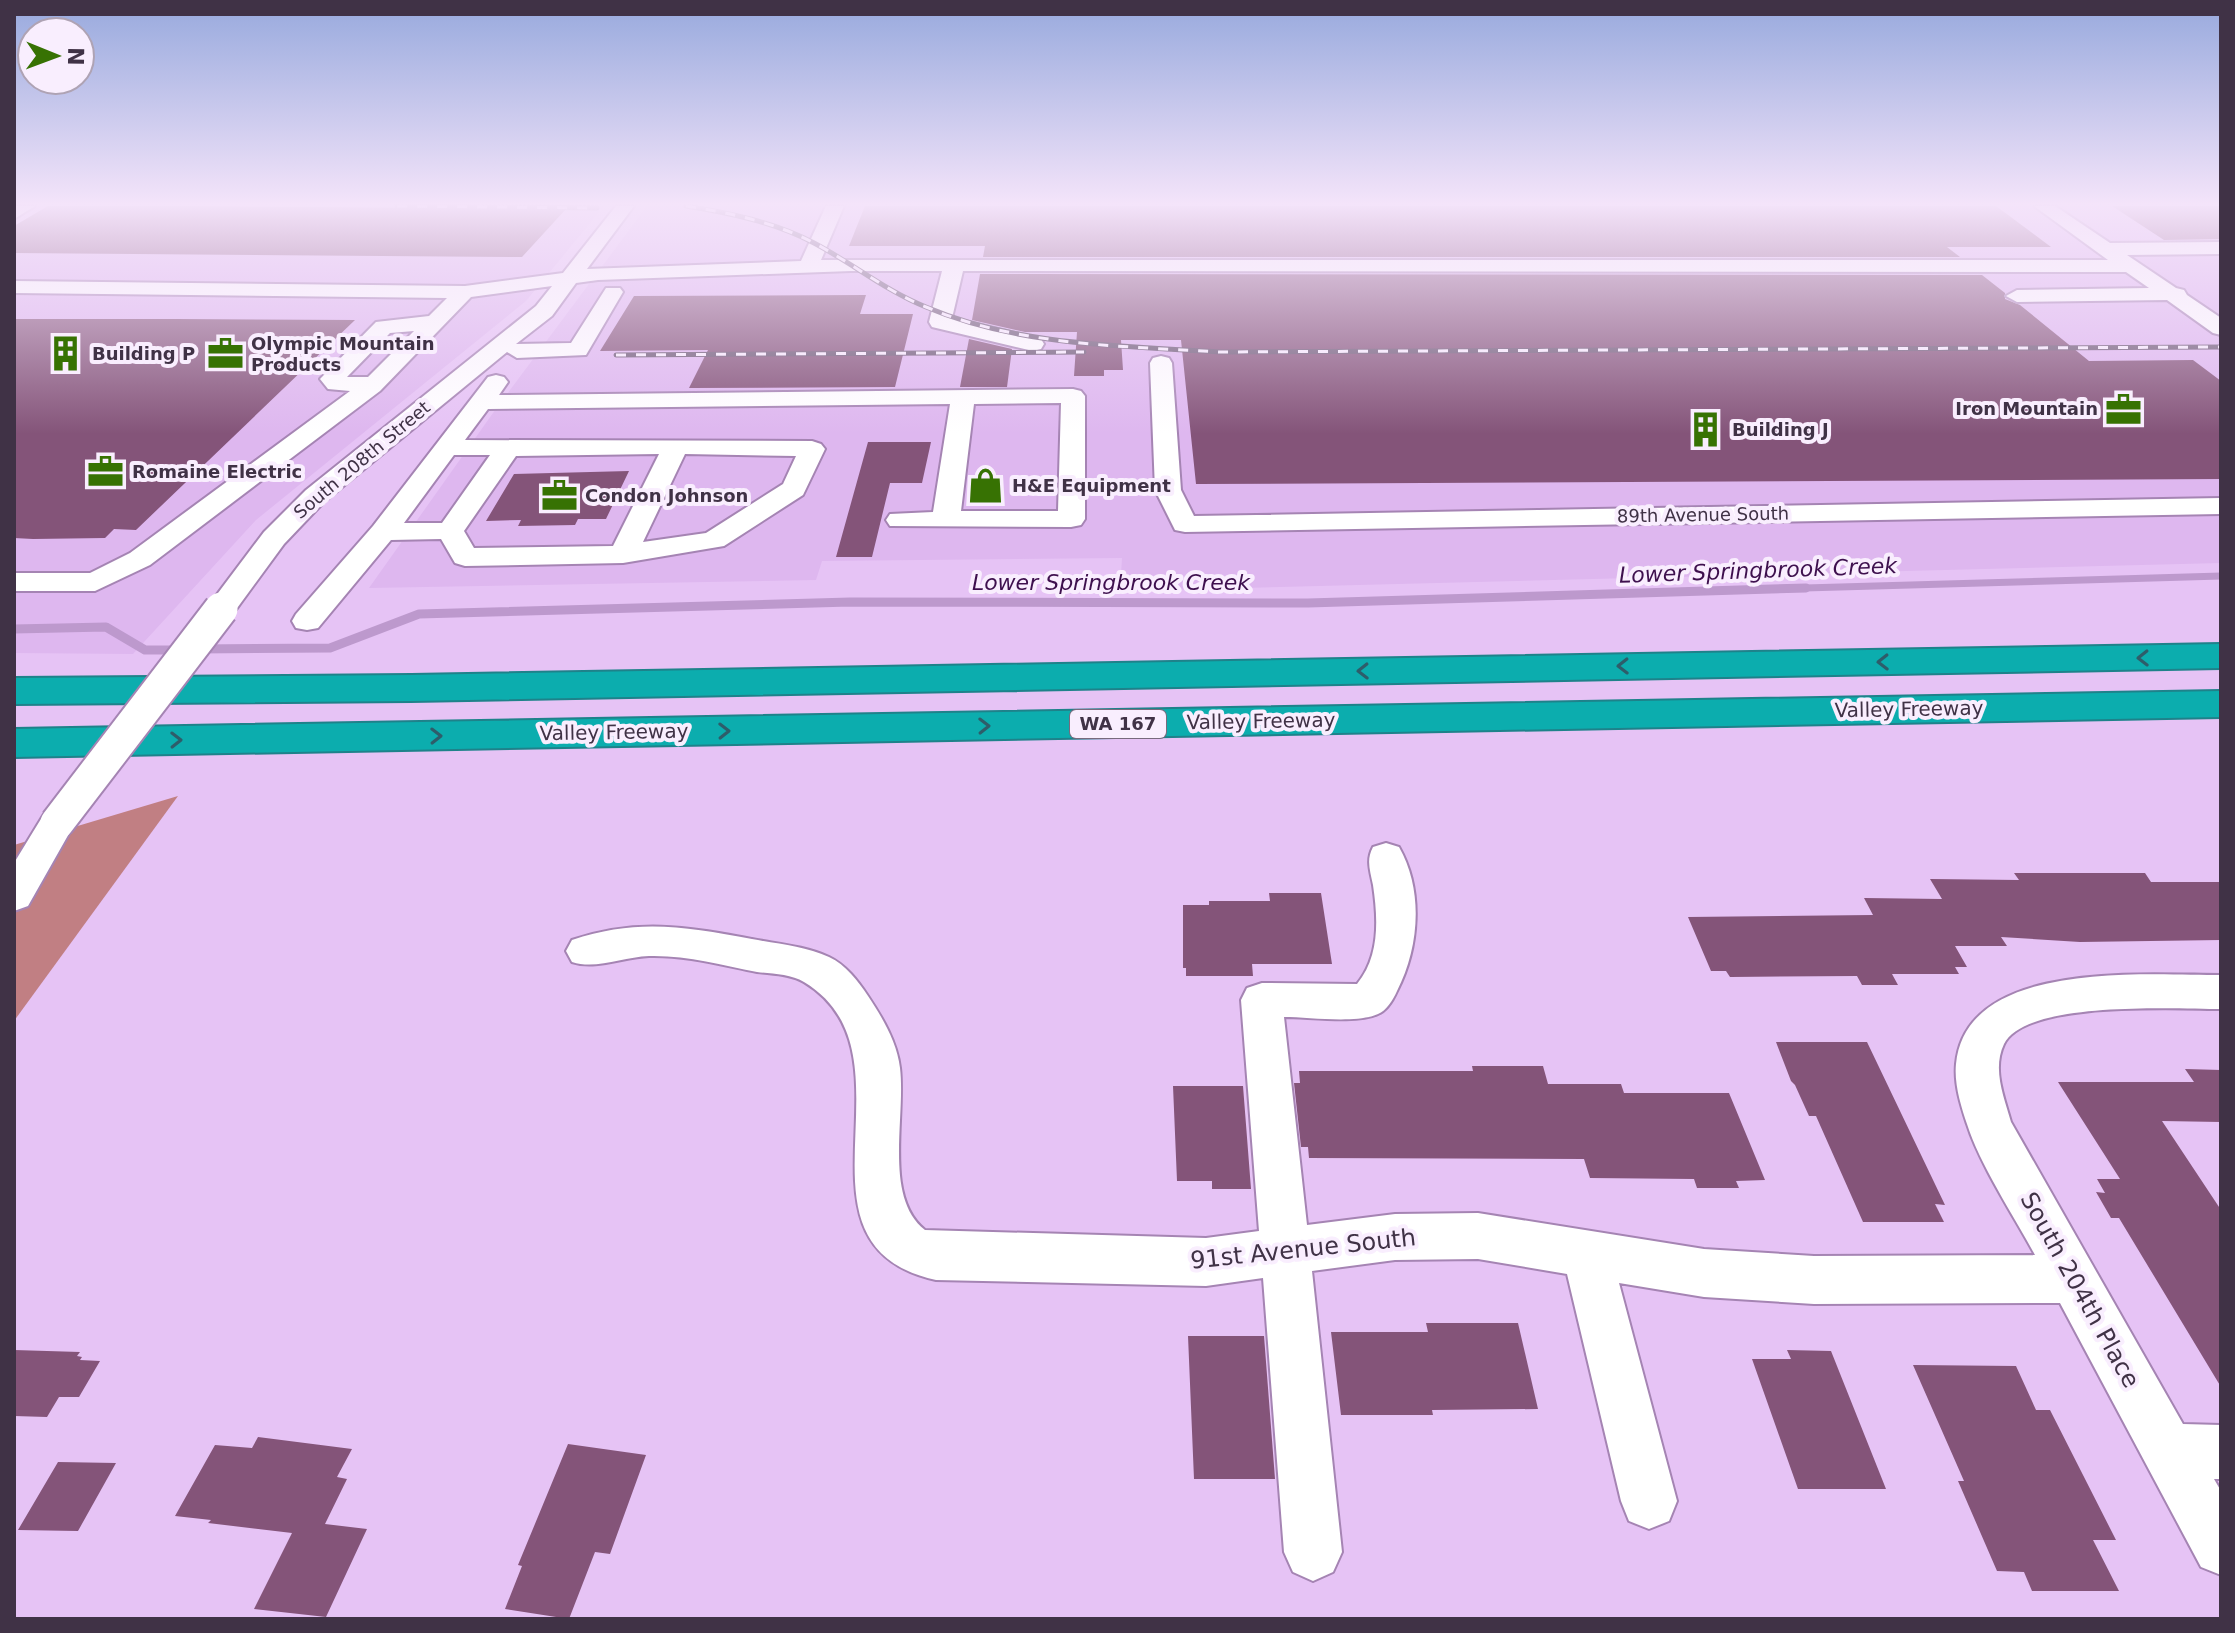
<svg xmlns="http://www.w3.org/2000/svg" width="2235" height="1633" viewBox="0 0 2235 1633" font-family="'DejaVu Sans',sans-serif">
<rect width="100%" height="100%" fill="#e6c3f5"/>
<path fill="#deb7ef" d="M14 206H604L526 301 256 520 133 654 14 653Z
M647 206H2221V563L1120 591 1122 558 822 561 816 580 369 588 493 413Z"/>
<path fill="#c17f83" d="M178 796 14 1021V845Z"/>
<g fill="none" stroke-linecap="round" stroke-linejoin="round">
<path stroke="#bd99cd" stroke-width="7" d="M1739 590 2221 576"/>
<path stroke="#bd99cd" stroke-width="9" d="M14 629 106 627 145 650H182
M198 649 330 648 419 614 850 602 1308 603 1806 588"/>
</g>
<path fill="#845479" d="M48 206H184L566 209 522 257 14 253V226Z
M865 206H1996L2051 247H1947L1960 257H983L985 246H849Z
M2112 206H2221V239L2164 240Z
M980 274 1982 275 2005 293V299L2020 305 2089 361 2193 360 2221 381V479L1196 484 1181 340H1121L1123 370H1104V376H1074L1077 332H1025L972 320Z
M866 295 860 314H913L895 387 689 388 708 350 600 351 634 296Z
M14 319H175L355 320 136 530 114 529 105 538 33 539 14 538Z
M969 339 1012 349 1007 387H960Z
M868 442H931L922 483H890L872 557H836Z
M629 471 606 519H578L575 525 518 526 521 520 486 521 514 474Z
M2014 873H2145L2151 882H2221V940L2080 942 2001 937 2007 946H1955L1967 967H1955L1959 974H1892L1898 985H1862L1857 976 1730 977 1726 971H1711L1688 917 1873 915 1864 898 1942 899 1930 879 2019 880Z
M1269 893H1321L1332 964H1252L1253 976H1186V968H1183V905H1209V901H1270Z
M1776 1042H1867L1945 1205 1935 1204 1944 1222H1863L1816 1116H1809L1795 1085 1791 1081Z
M1472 1066H1543L1548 1084H1621L1624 1093H1729L1765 1180 1736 1181 1739 1188H1697L1694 1179 1590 1178 1584 1159 1309 1158 1308 1147H1301L1294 1083H1300L1299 1071H1473Z
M2185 1069 2221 1070V1122L2162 1121 2221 1210V1387L2119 1218H2111L2096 1192 2105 1193 2097 1179H2120L2058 1082H2194Z
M1173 1086H1243L1251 1189H1212V1181H1177Z
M1426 1323H1518L1538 1409 1432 1410 1433 1415H1341L1331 1332H1428Z
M1188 1336H1264L1275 1479H1194Z
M14 1350 80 1352 77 1356 82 1357 80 1360 100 1361 79 1397H59L47 1417 14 1416Z
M1787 1350 1831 1351 1886 1489H1798L1752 1359H1791Z
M1913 1365 2016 1366 2036 1410H2050L2116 1540H2093L2119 1591H2032L2024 1572 1997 1571 1958 1481H1964Z
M258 1437 352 1449 337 1477 347 1479 325 1524 367 1529 326 1617 254 1609 292 1533 208 1523 211 1520 175 1516 215 1445 252 1448Z
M568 1444 646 1455 610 1554 595 1552 569 1619 505 1609 522 1566 518 1565Z
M58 1462 116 1463 78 1531 18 1530Z"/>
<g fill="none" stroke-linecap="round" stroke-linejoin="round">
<defs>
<path id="minor" d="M14 206H35L14 219Z
M616 206H634L587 269 801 261 826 206H844L821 260H2108L2034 206H2055L2110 243 2221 242V254L2127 255 2176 288 2184 290 2187 295 2221 318V335L2213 333 2167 300 2017 302 2006 296 2017 290 2149 288 2126 272 963 271 952 318 1041 339 1044 344 1041 349 1033 351 932 327 929 322 942 271H851L598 280 576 283 552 316 516 344 571 343 606 288H620L623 292 586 355 517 358 507 352 324 502 284 544 232 615 221 618 210 615 206 609 264 532 306 490 536 306 552 286 471 297 380 391 150 565 95 591H14V573H90L130 553 350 391 328 389 320 379 376 322 429 316 447 298 14 293V281L465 286 563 273ZM414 331 368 377H347L390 333Z
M1161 356 1169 358 1172 363 1181 490 1194 516 2221 498V514L1185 532 1175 530 1155 490 1150 363 1153 358Z
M496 375 504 377 508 382 499 395 1073 389 1081 391 1085 396V519L1081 525 1071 527 890 526 886 520 890 514 933 512 950 404 488 409 465 440 812 441 821 444 825 449 803 495 724 546 623 563 465 566 455 563 441 539 391 540 318 628 307 630 296 628 292 621 296 614 373 526 488 377ZM1061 403 1058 511H961L974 404ZM659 454 613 546 474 548 464 531 516 456ZM685 454 796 456 783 484 706 533 643 542ZM454 455H490L442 523H404Z
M57 810 70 814 75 823 28 906 14 911V863L44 814Z
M1386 843 1399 847C1424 891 1419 948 1397 991 1393 1000 1386 1011 1378 1014 1356 1024 1309 1017 1284 1017L1307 1225 1395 1214 1478 1213 1704 1249 1814 1256 2035 1255C2015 1218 1979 1163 1967 1124 1961 1106 1954 1084 1956 1064 1966 959 2146 975 2221 975V1009C2176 1009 2026 1000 2004 1044 1992 1069 2004 1097 2011 1122L2183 1424 2221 1425V1479H2214L2221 1491V1575L2201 1567 2060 1303 1814 1304 1704 1297 1619 1283 1677 1501 1669 1521 1649 1529 1629 1521 1621 1501 1567 1274 1478 1259 1395 1260 1312 1271 1342 1552 1333 1572 1313 1581 1293 1572 1284 1552 1263 1278 1206 1286 936 1280C776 1245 924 1054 804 982 791 974 772 974 757 972 721 965 686 955 649 956 623 957 596 970 572 962L566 951 572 940C638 918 686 927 752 939 778 944 805 946 829 957 846 965 858 981 868 996 882 1017 897 1042 900 1068 906 1117 883 1197 925 1230L1206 1238 1259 1231 1241 1000 1247 988 1262 983 1357 984C1380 956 1378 919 1373 885 1370 870 1366 860 1373 847Z"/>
<path id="highway" d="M2221 644V668L411 701 14 704V678L411 675Z
M2221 691V717L14 757V729Z"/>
</defs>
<use href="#minor" stroke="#a584b3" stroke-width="4"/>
<use href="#highway" stroke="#1e828a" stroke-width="4"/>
<use href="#minor" fill="#fff" fill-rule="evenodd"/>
<use href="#highway" fill="#0cadae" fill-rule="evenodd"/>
<defs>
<path id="rail" d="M397 206 597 208
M686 206C730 213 774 222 814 243 852 263 886 291 926 307 1018 346 1121 346 1220 352L2221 347
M616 355 1084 352"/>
</defs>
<use href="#rail" stroke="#6a5772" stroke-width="5"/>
<use href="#rail" stroke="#f9eefe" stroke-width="3" stroke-dasharray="10" stroke-linecap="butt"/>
<defs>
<path id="minor-bridge" d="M57 823 221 609"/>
</defs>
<use href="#minor-bridge" stroke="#a584b3" stroke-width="37" stroke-linecap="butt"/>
<use href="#minor-bridge" stroke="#fff" stroke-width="33"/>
</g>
<defs><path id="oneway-chevron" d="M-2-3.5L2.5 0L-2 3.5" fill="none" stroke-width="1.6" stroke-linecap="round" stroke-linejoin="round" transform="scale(2)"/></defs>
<g stroke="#2e5d6a">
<use href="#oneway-chevron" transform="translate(2143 658) rotate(179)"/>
<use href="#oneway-chevron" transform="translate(1883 662) rotate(179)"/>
<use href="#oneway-chevron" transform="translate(1623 666) rotate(179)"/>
<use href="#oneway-chevron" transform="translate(1363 671) rotate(179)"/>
<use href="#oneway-chevron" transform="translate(984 726) rotate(-1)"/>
<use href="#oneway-chevron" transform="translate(724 731) rotate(-1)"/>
<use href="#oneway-chevron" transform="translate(436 736) rotate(-1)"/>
<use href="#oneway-chevron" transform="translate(176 740) rotate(-1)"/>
</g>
<linearGradient id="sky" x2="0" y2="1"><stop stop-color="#97a9dd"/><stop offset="0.47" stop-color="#f4e4fa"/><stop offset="1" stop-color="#f4e4fa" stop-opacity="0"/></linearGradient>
<rect width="2235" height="434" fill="url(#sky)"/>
<defs>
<symbol id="building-bare" viewBox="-9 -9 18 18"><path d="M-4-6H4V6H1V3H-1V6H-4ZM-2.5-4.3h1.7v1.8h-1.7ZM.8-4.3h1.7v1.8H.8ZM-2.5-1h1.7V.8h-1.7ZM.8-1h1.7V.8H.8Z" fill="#377203" stroke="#f9eefe" stroke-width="2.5" paint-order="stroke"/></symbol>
<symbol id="office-bare" viewBox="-9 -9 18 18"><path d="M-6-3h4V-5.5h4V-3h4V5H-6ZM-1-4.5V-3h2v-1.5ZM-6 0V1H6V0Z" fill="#377203" stroke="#f9eefe" stroke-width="2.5" paint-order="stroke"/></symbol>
<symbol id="shop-bare" viewBox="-9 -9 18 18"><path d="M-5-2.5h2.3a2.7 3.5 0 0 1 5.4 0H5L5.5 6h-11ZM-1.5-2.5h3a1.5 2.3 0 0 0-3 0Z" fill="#377203" stroke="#f9eefe" stroke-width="2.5" paint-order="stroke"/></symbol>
</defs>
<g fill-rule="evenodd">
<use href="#building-bare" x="40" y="328" width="51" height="51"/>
<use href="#office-bare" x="200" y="328" width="51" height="51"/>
<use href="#office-bare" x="2098" y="384" width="51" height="51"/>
<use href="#building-bare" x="1680" y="404" width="51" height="51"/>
<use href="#office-bare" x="80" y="446" width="51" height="51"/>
<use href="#shop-bare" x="960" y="460" width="51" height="51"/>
<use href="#office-bare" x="534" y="470" width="51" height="51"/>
</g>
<g text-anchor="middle" stroke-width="8" stroke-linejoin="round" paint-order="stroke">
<g font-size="18" font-weight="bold" fill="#403246" stroke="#f9eefe" text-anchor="start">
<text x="251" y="350">Olympic Mountain<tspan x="251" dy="21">Products</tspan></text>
<text x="92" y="360">Building P</text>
<text x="2098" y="415" text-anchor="end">Iron Mountain</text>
<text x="1732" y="436">Building J</text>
<text x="132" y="478">Romaine Electric</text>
<text x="1012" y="492">H&amp;E Equipment</text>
<text x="585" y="502">Condon Johnson</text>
</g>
<g font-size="18" fill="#403246" stroke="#f9eefe">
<text transform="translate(362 460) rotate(-40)" y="6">South 208th Street</text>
<text transform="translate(1703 515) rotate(-1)" y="6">89th Avenue South</text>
</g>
<rect fill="#f9eefe" stroke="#786a7d" stroke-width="2" x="1070" y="710" width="96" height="28" rx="6"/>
<g font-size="18" font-weight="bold" fill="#403246">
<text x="1118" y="730">WA 167</text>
</g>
<g font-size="20" fill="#403246" stroke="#f9eefe">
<text transform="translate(1909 709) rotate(-1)" y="7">Valley Freeway</text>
<text transform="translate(1261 721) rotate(-1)" y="7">Valley Freeway</text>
<text transform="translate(614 732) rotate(-1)" y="7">Valley Freeway</text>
</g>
<g font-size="22" font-style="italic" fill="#3e104e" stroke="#f9eefe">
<text transform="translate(1758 570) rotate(-2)" y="8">Lower Springbrook Creek</text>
<text x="1111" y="590">Lower Springbrook Creek</text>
</g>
<g font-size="24" fill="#403246" stroke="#f9eefe">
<text transform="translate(1303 1249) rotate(-6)" y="8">91st Avenue South</text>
<text transform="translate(2080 1290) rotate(61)" y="8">South 204th Place</text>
</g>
</g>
<rect width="2235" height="1633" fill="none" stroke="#403246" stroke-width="32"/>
<g transform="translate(56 56) rotate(91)"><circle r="38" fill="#f9eefe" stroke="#afa3b4" stroke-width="2"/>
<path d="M0-6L14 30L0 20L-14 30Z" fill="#377203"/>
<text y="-12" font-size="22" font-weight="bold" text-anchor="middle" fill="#403246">N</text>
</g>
</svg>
